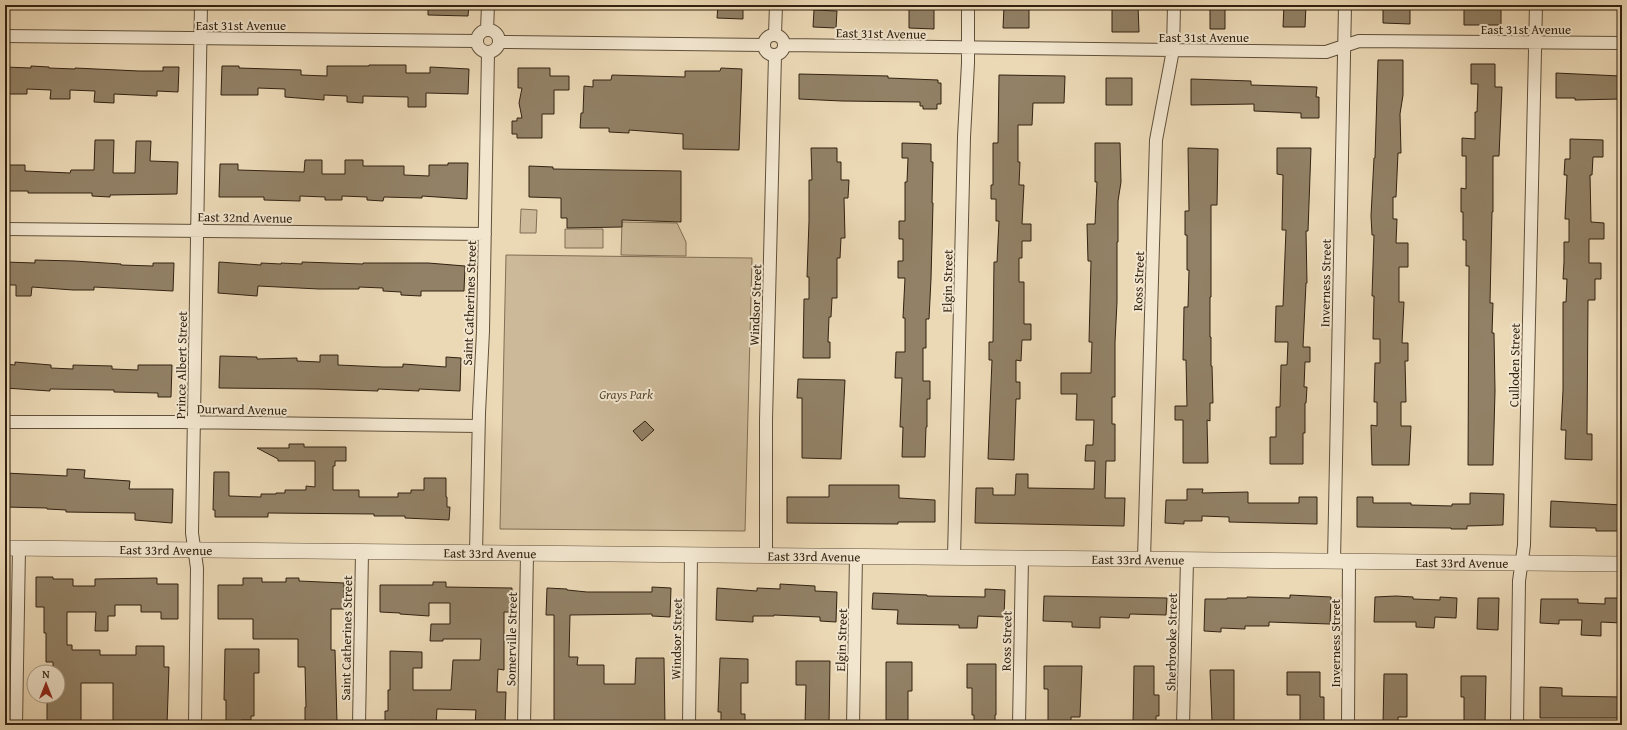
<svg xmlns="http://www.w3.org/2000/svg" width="1627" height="730" viewBox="0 0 1627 730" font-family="'Gentium Book Plus',serif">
<rect width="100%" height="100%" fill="#ebd8b5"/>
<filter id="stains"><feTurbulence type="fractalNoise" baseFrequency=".005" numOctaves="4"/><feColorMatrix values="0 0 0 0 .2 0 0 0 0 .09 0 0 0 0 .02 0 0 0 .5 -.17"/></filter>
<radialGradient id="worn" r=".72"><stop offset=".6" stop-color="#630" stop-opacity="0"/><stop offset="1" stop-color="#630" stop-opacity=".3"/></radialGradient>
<path fill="#ccb999" stroke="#7f6e55" d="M521 209 537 210 536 233H520Z
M622 222 677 223 686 242V256L621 255Z
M565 229H603V248H565Z
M506 255 752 258 745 531 500 529Z"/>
<path fill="#928166" stroke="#322211" d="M428 5H469L468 16 428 15Z
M718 5H743V19L717 18Z
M1112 5H1138L1139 32H1112Z
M1284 5H1306L1305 27H1283Z
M1210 6H1225V29H1210Z
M1383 6H1410V24L1383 23Z
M1464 6 1501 7V25H1464Z
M1004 7H1029V28H1003Z
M909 9H934V29L909 28Z
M814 10 837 11 836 28 813 27Z
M1378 60H1403V95L1400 114 1401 153H1398L1396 197H1393V219H1397L1396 243H1408V267H1399V302H1404L1402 343H1408V361H1405L1406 402H1401V426H1411L1409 465H1372L1371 425 1377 426V402H1374L1375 363H1380V339H1373L1374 296H1372L1374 235H1372L1371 216 1374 158H1375Z
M1471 64H1495V87H1502L1499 156H1493V212H1492L1490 303H1493L1492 333H1494L1495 391 1493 465H1468L1469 266H1466V240H1463V212H1461V188L1466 189V156H1462V138L1475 139V112H1477L1478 84H1471Z
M369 65H406V73H430V67L469 69 468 94 426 93V107H408V97L363 96V103L347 102V96L324 95V100L285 97V89L258 88V95H221L222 66H239V68L301 70V75L327 76V66H369Z
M31 66 49 67V68L75 69V68L139 71H163V67H179L178 92 157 91V96L114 94V103L94 102 95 91 70 90V99H50L51 90 27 89V94H5V67L31 68Z
M518 68H550V76H569V90H554V114H542V138H517V134H512V121H517V118H522L519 103 522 88H518Z
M721 68 742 69 739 150 683 149V134L629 130V133L609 132V128H580L581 113H583L584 86 593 87V80H611L612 75 685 77V71H720Z
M1556 73 1620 76V99L1575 100V98H1556Z
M799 74 888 76V78L938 80V83H941V104H937V109H923V106H920V102L842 101 799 99Z
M999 75 1065 76 1064 103H1033L1032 125H1018V162H1020L1019 185H1024L1022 224H1031V241H1022V258H1019V282H1024V324H1031V340H1022L1021 361 1016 360V382H1020V399H1016L1014 460 988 459 992 360H989V342H993L994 262H997L999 221H996V199H991V185H993V143H998Z
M1106 78H1132V105H1106Z
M1191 79 1251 81V85L1317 87 1316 97H1319V118H1301V113L1254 111V104L1191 105Z
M1570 139 1603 140V157H1593L1592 175H1590L1591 222 1604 223V239H1589V263H1601V279H1595V300H1588L1587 434H1592V460L1565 459 1566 430H1561L1563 390V302H1566L1567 279H1563L1564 262V242H1569V219H1565L1567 175H1564L1565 159H1570Z
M95 140H114L113 173H135L136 141H151L150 161 178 162 177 194 110 195V197L92 196V193H28V191H6L7 165H25V171L70 173 71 170H94Z
M902 143 931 144V162H933L932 203H933L931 279 929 319H926V348H923V381H930V399H927V427H926L925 457H902L903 427H900L902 378H895L896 352H905V318H903L905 278H898V261H903V239H899V221H905V182H907L908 158H902Z
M1095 143H1120L1121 182 1118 201V242H1117V302L1115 342V397H1112V424H1115V461H1106L1105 498H1125L1124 526 975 523 976 488H993V495H1015L1016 474H1028V488L1094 489 1095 461H1085L1086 445H1093L1094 420H1076L1077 394H1061V373H1091L1092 342H1089L1091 261H1088L1087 224H1095L1097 182H1095Z
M811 148H837V162H841V180H849L848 198H844L845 238H841L840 258H837V298H832L831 317H829L828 342H830V358H803L804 299H809V277H807L809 221V180H812Z
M1188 148 1218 149 1217 205H1211V297H1210V337H1211V366H1212L1213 403H1210V421L1207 420 1208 463H1183V420H1175V406H1187L1186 360H1183L1184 307H1188L1189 270H1187V235H1185V211H1189Z
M1277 148H1311L1308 231H1306L1307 283H1306L1303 347H1310V362H1305L1304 387H1307L1306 403H1305V433H1303V464H1270V437H1276V407H1280L1281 365H1287L1288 342H1275L1276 306H1283L1286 230H1282L1283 175 1277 174Z
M305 160H322V174H345V160H363V166H404V175L429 176V165H448V163H468L467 199 422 196V198L384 197 383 201 367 200V197L342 196V200H325V197L300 196V201L264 200V197H219L220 164H238V170L304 172Z
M529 166 553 167V169L681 171V222L622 220V227L567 228V218H561V198L529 197Z
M35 260 74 261 121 264V265L153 266V263H174L173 291 94 287V290H73L32 287 31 296H16V285H5V262L35 263Z
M219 262 261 265V263L281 264V263L302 264V262L363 264V263H428L465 266 464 291H421V296L401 295V292L383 291V288L359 287V289H319L258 286 257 296 218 293Z
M320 355H338V365L383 367H403V364L446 367V357L461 358 460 391 419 389V391L378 389V391L317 389 219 388 220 356 257 357V359L297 358V361L320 362Z
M15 362 51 365V368L73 369V365L112 366V369L138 370V365H172L171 397H158V393L114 392V390L50 389V391L5 388V364L15 365Z
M798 379 845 380 841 459 802 458V398H797Z
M645 421 654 430 642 441 633 431Z
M289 444H304V447H346V461H335V466H333V490H359V497H398V493H411V490H424V478H446V497H447V507H450L449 520 405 518V516H374V514L268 513V517H215V510H213L214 472H229V496L261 497V494H276V493H285V490H306V486L315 487V461H278V459L257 448H289Z
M67 469 85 470 84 478 130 481 129 489H173L172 523 135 520V513L66 512V510L47 509V508L5 507V473L67 476Z
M829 485H899V498L935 500V522H898V524L787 523V497H829Z
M1187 489H1203L1202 493 1248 492V503H1299V497H1317V524L1229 522V517L1202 516V521H1184V524L1165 523 1166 500H1187Z
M1470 493 1504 494 1503 525 1467 526V529H1451V528L1357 527V497H1373V503H1411V505L1452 506V504H1470Z
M1551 501 1622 505V531H1596V528L1550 527Z
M36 577H53V579H73V586H95V579L157 578V584H178V619H161V612H141V605H115V616H108V631H95L96 612H67V645H72V650H100V655H136V646H164V667H169L167 725H113V683H81V725H47V696H58V672H53V662H46V633H44V607H36Z
M243 578H262V582H286V578H299V581L344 583V609H331V650H335L337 722H305V707H306L305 667H298V639H253V619H218V585H243Z
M433 582H446V587L512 588V612H504V670L498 669 497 692H506L505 725H475L476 710 437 709 436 725H385V711H388V690H390V651L422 652V668H413V690H451L453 660H480L481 639H443V641H430L431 624H450V603H429V616L400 614V613L380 612V585H433Z
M780 584 815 586V591L837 592 836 622 820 621V617L774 615V616H753V622L716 620 717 588 757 591V588L780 589Z
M652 587 671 588 670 617 652 616V614L570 615 569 657H578L577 665H604V684H635L636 658H664L665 725H615V723L576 722V725H554V615H546L547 588 567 589V590L587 592H652Z
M985 589 1005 590 1004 617 978 616 977 628H959V625L897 624 898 610 872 609 873 593 927 595V596L985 597Z
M1290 595 1331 597 1330 624 1269 622V626H1245V629L1221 628V632L1204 631 1205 599H1227V598H1247V597L1290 598Z
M1044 596 1167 598 1166 615 1130 614 1129 618 1100 617V628L1072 627V622L1043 621Z
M1396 596 1413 597V599L1440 600V597L1457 598 1456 618 1435 617 1434 628 1416 627V622H1374L1375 597Z
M1478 598H1499L1498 630 1477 629Z
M1605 598H1622L1621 623 1601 622V636L1581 635 1582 620H1559V624L1540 623 1541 599H1578V603L1605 604Z
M225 649H259V673H254V716H251V720H241V725H226V700H224Z
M720 658 748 659V683H741V714H745V725H721V712H718Z
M796 661H830L829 725H805L806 685H796Z
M886 662H912V691H908V720H886Z
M967 664H996V715H995V725H974V715H972V688H967Z
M1044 666H1082L1080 717H1071V725H1048V689H1044Z
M1134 666H1154V695H1159V716H1156V725H1133Z
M1210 670H1234V721H1231V725H1215V721H1212Z
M1287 672H1320V697H1324V721H1300V695H1287Z
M1384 674H1407V717H1398V725H1383Z
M1461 676H1486L1485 725H1464V697H1461Z
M1540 687 1562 688V696L1622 697V718H1540Z"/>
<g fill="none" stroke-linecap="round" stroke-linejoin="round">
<defs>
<path id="minor" d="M477 41a11 11 0 1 1 22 0a11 11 0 1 1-22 0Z
M487 30 488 5
M775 34 776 5
M764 45a10 10 0 1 1 20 0a10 10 0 1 1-20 0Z
M5 36 476 41
M499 42 764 45
M785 45 1326 52 1359 41 1622 43
M5 229 485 234
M5 422H179L478 426
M476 553 479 413 483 331 488 52
M766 555V420L775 55
M954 557 964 137 968 63V5
M1144 559 1156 140 1173 50 1174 5
M1334 561 1345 5
M16 725 19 548
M195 725 197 568 192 533 201 5
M359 725 362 552
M524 725 527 554
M689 725 691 554
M853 725 856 556
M1019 725 1022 558
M1183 725 1187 560
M1348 725 1349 561
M1517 725 1519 581 1524 545 1536 5"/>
<g id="tertiary">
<path id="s1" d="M5 548 1622 564"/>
</g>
</defs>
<use href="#minor" stroke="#60503a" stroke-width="14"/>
<use href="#tertiary" stroke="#60503a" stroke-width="16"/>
<use href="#minor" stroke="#f2e6cf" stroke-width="12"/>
<use href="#tertiary" stroke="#f2e6cf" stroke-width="15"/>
</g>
<g text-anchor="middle" stroke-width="4" stroke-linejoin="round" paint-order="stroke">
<g font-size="13" fill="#322211" stroke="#f2e6cf">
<text x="241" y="30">East 31st Avenue</text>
<text x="1526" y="34">East 31st Avenue</text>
<text transform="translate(881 33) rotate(1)" y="5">East 31st Avenue</text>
<text x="1204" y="42">East 31st Avenue</text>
<text transform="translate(245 217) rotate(1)" y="5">East 32nd Avenue</text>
<text transform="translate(947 281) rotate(-89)" y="5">Elgin Street</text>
<text transform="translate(1138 281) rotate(-88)" y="5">Ross Street</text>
<text transform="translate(1325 283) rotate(-89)" y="5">Inverness Street</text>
<text transform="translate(469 303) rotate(-88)" y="5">Saint Catherines Street</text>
<text transform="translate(755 305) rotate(-88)" y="5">Windsor Street</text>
<text transform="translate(181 365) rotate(-89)" y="5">Prince Albert Street</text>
<text transform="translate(1514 365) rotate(-89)" y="5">Culloden Street</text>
<text transform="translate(242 409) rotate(1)" y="5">Durward Avenue</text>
<text dy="5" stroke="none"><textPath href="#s1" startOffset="161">East 33rd Avenue</textPath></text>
<text dy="5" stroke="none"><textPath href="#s1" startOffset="485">East 33rd Avenue</textPath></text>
<text dy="5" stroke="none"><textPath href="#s1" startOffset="809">East 33rd Avenue</textPath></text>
<text dy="5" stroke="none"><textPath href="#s1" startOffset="1133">East 33rd Avenue</textPath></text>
<text dy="5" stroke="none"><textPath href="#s1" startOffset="1457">East 33rd Avenue</textPath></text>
<text transform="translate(346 638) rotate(-89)" y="5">Saint Catherines Street</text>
<text transform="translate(511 639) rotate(-89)" y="5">Somerville Street</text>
<text transform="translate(676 639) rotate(-89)" y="5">Windsor Street</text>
<text transform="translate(841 640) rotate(-88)" y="5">Elgin Street</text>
<text transform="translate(1006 641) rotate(-89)" y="5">Ross Street</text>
<text transform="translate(1171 642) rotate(-89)" y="5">Sherbrooke Street</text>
<text transform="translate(1335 643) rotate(-90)" y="5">Inverness Street</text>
</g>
<g font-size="13" font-style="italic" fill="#584833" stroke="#f2e6cf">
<text x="626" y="399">Grays Park</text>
</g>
</g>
<rect width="1627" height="730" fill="none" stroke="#ebd8b5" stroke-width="20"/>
<rect x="6" y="6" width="1615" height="718" fill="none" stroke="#322211" stroke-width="2"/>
<rect x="10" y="10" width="1607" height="710" fill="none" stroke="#322211"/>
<g transform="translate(46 684)"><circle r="19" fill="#f2e6cf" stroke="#a59883"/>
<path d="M0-3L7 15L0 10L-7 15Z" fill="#8f2418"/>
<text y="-6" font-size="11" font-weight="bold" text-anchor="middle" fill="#322211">N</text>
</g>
<rect width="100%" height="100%" filter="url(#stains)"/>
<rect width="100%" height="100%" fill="url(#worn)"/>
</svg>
